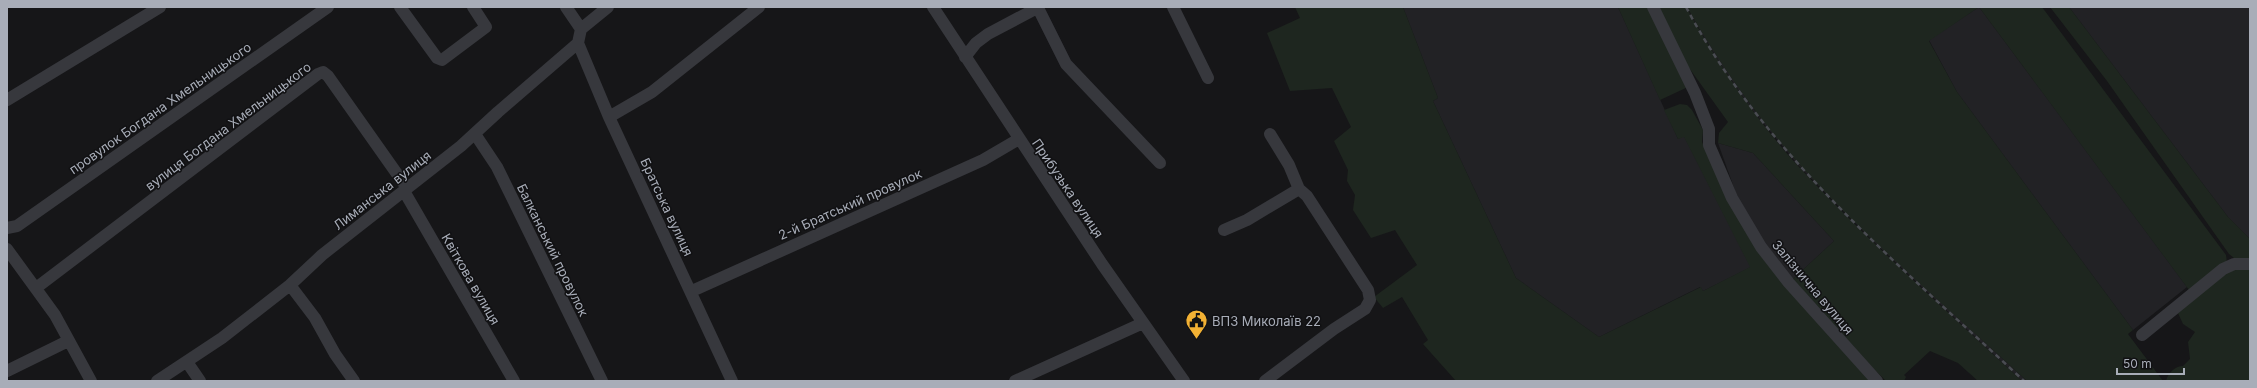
<svg xmlns="http://www.w3.org/2000/svg" width="2257" height="388" viewBox="0 0 2257 388" font-family="Inter,sans-serif">
<rect width="100%" height="100%" fill="#161618"/>
<path fill="#222225" d="M1403 7H1618L1678 139 1684 136 1751 267 1703 291 1700 287 1599 337 1516 278 1433 101 1438 98Z
M1686 7 1751 106 1800 165 1874 240 2027 381H2022L1873 241 1799 166 1750 107 1720 63Z
M1979 7 2187 287 2133 330 1957 92 1929 40Z
M2069 7H2250V239L2228 217Z
M1718 143 1753 153 1834 241 1793 279 1764 244 1737 196Z"/>
<path fill="#1e261f" d="M1295 7H1403L1438 98 1433 101 1516 278 1599 337 1701 287 1703 291 1750 267 1684 137 1678 139 1664 110 1680 104 1687 105 1692 110 1703 130 1702 142 1728 200 1870 381H1456L1423 344 1428 340 1402 297 1383 308 1374 297 1417 265 1395 230 1371 238 1353 210 1355 195 1347 181 1348 170 1334 141 1351 127 1332 88 1290 91 1267 33 1300 18Z
M1618 7H1648L1688 87 1660 100Z
M1659 7H1686C1718 63 1755 119 1799 167 1869 242 1947 311 2022 381H1978L1958 363 1930 351 1904 375 1906 377 1904 381H1886L1872 367 1793 279 1834 241 1753 153 1718 143 1719 133 1728 122 1687 65Z
M1687 7H2042L2226 255 2227 263 2189 290 1979 7 1929 41 1957 92 2133 330 2128 334 2163 381H2027C1950 310 1869 242 1799 164 1756 116 1719 63 1687 7Z
M2050 7H2069L2228 217 2250 239V260L2234 258 2229 254 2107 81Z
M2237 267 2250 268V381H2166C2168 373 2175 366 2183 366L2190 359 2188 342 2195 332 2183 324 2178 313 2226 272Z"/>
<g fill="none" stroke-linecap="round" stroke-linejoin="round">
<path stroke="#37383d" stroke-width="12" d="M400 7 437 58 442 60 486 27 473 7
M566 7 581 29
M933 7 1102 264 1184 381
M1173 7 1208 78
M1653 7 1695 93 1709 129V145L1732 198 1761 247 1789 283 1877 381
M1038 8 1066 64 1160 163
M578 43 609 117 732 381
M965 57 976 43 988 34 1039 7
M7 100 160 7
M609 117 652 92 759 7
M475 134 497 167 602 381
M404 191 514 381
M7 228 17 226 328 7
M1224 230 1247 220 1299 189
M7 249 55 315 91 381
M290 285 315 318 335 354 354 381
M36 288 318 74 323 72 328 76 407 188
M692 291 983 160 1019 139
M2142 335 2223 269 2234 264H2250
M187 362 200 381
M7 371 68 341
M157 381 222 338 290 285 322 255 461 146 498 112 578 43 581 29 608 7
M1015 381 1143 323
M1265 381 1334 329 1365 309 1370 300 1368 290 1307 196 1299 189 1289 165 1270 134"/>
<path stroke="#4a4c52" stroke-width="2.5" stroke-dasharray="5 4" stroke-linecap="butt" d="M1686 7C1766 157 1902 267 2024 381"/>
</g>
<defs>
<symbol id="civic-pin" viewBox="-11 -11 22 30"><path d="M0 17L-7.5 6A9.5 9.5 0 1 1 7.5 6Z" fill="#f2b134" stroke="#111113"/><path d="M-.6-6.5H3V-4.5H.6V-3L4-1V1h2V6H-6V1h2V-1L-.6-3ZM-1.2 2.5V6h2.4V2.5Z" fill="#111"/></symbol>
</defs>
<g fill-rule="evenodd">
<use href="#civic-pin" x="1184" y="308" width="25" height="34"/>
</g>
<g text-anchor="middle" stroke-width="3" stroke-linejoin="round" paint-order="stroke">
<g font-size="13" fill="#a8adb8" stroke="#111113">
<text transform="translate(160 108) rotate(-35)" y="5">провулок Богдана Хмельницького</text>
<text transform="translate(228 126) rotate(-37)" y="5">вулиця Богдана Хмельницького</text>
<text transform="translate(1068 188) rotate(56)" y="5">Прибузька вулиця</text>
<text transform="translate(382 190) rotate(-38)" y="5">Лиманська вулиця</text>
<text transform="translate(850 204) rotate(-24)" y="5">2-й Братський провулок</text>
<text transform="translate(667 207) rotate(65)" y="5">Братська вулиця</text>
<text transform="translate(553 250) rotate(64)" y="5">Балканський провулок</text>
<text transform="translate(471 279) rotate(60)" y="5">Квіткова вулиця</text>
<text transform="translate(1813 287) rotate(50)" y="5">Залізнична вулиця</text>
</g>
<g font-size="13" fill="#a8adb8" stroke="#111113" text-anchor="start">
<text x="1212" y="326">ВПЗ Миколаїв 22</text>
</g>
</g>
<rect width="2257" height="388" fill="none" stroke="#a8adb8" stroke-width="16"/>
<path d="M2117 368v6h67v-6" fill="none" stroke="#a8adb8" stroke-width="2"/>
<text x="2123" y="368" font-size="12" fill="#a8adb8" stroke="#111113" stroke-width="3" paint-order="stroke">50 m</text>
</svg>
